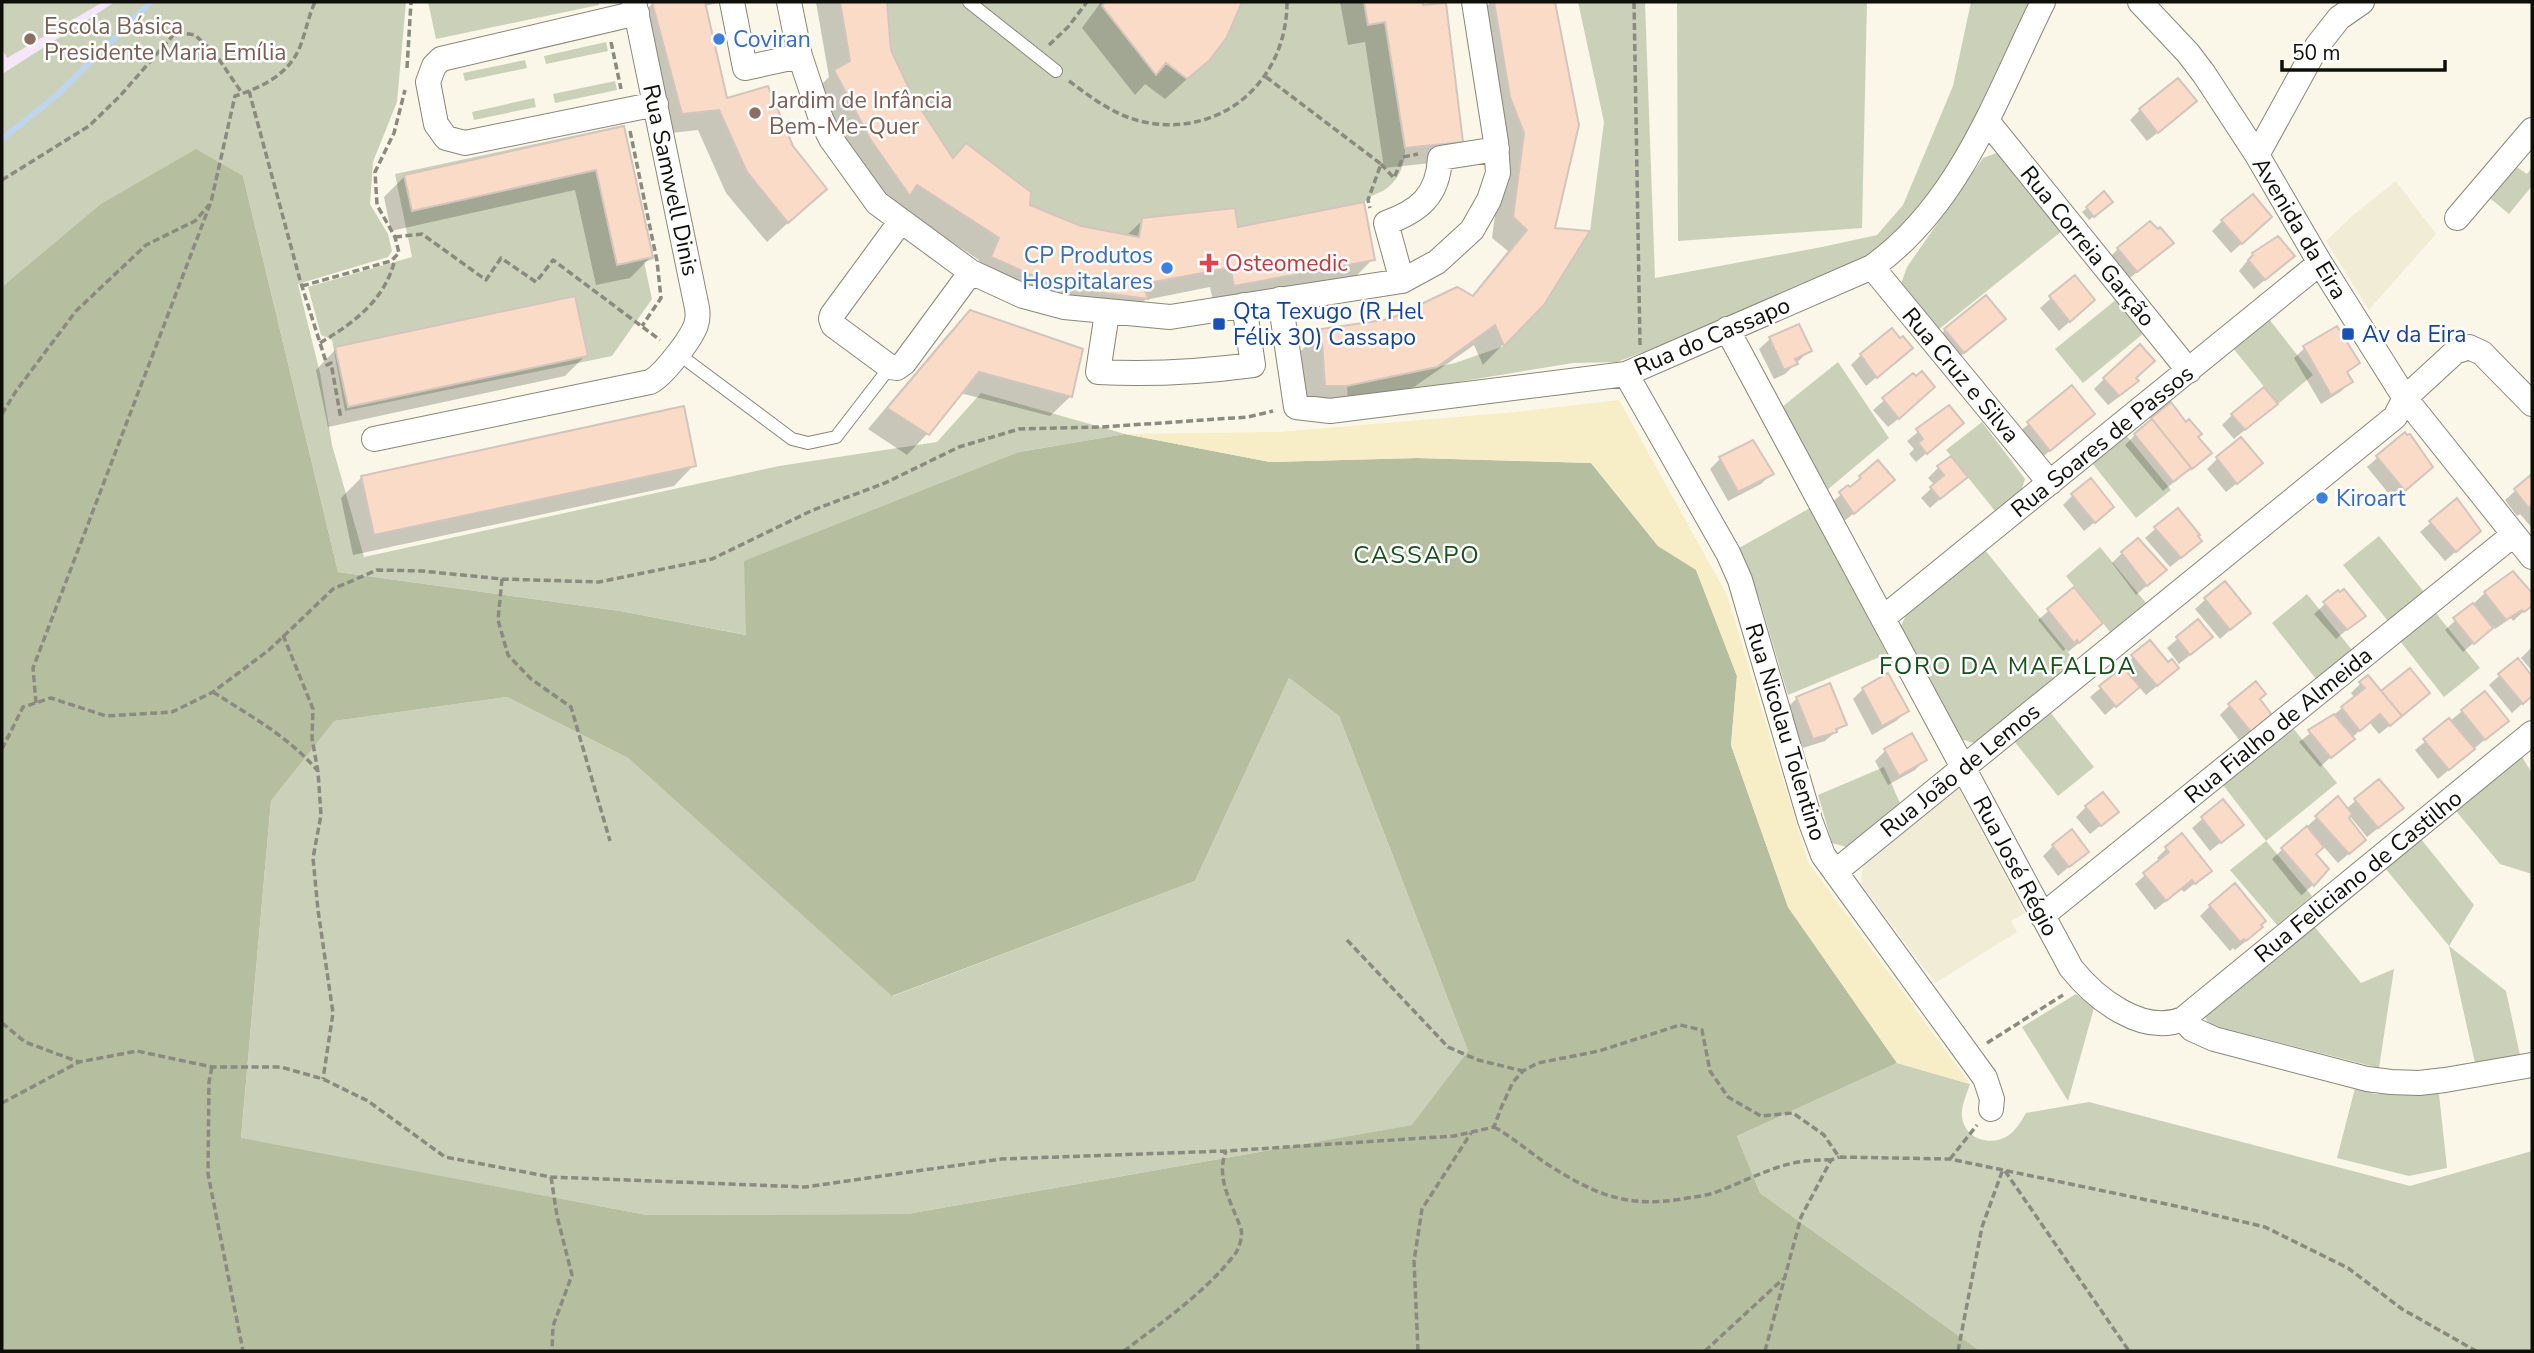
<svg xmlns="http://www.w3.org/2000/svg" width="2534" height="1353" viewBox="0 0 2534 1353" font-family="'Nunito Sans',sans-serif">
<rect width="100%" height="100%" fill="#faf7e8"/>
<path fill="#f1ecd6" d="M2396 181 2436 234 2369 310 2326 241 2352 216Z
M1958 786 2025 913 2011 921 2017 932 1935 983 1861 884 1863 864Z"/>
<path fill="#f6e6f9" d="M2 2H115L116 3 2 74Z"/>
<path fill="#cbd1b9" d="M2 2H103L7 58 2 49Z
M115 2H406L397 102 373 162 370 204 388 234 392 251 388 257 298 284 320 373 332 445 364 557 779 466 937 442 981 393 1125 434 1019 452 747 635 620 611 338 572 243 176 2 287V74Z
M428 2H599V5L436 39Z
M887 2H1364L1368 24 1385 22 1405 148C1406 164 1398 182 1383 191 1374 195 1371 195 1364 202L1238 227 1235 208 1139 237 1081 226 1030 205 1031 191 966 143 953 158 913 97 891 50Z
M1578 2H1645L1655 278 1822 247 1877 235 1903 205 1953 86 1971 2H2035L1976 117 1929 196 1880 251 1704 329 1617 362 1573 363 1348 400 1347 386 1455 363 1504 346 1544 305 1590 231 1604 122Z
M1677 2H1867L1862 228 1678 241Z
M606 42 608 51 546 64 544 56Z
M525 60 527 68 465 81 463 73Z
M615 81 617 90 555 103 553 94Z
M534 98 536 107 474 120 472 112Z
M624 125 654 259 644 262 652 299 612 356 345 411 332 340 321 335 308 287 412 257 395 174Z
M1999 152 2062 231 1938 330 1901 284 1907 267 1983 158Z
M2511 163 2527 174 2532 168V186L2509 214 2485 194Z
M2117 299 2144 333 2083 383 2055 349Z
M2269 319 2313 375 2278 404 2233 348Z
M1838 362 1889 438 1826 491 1782 407Z
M1982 422 2025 479 2021 491 1995 511 1946 450Z
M2126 435 2171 490 2136 518 2092 463Z
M1810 508 1887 654 1788 695 1760 601 1739 548Z
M2379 536 2424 592 2388 621 2343 565Z
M2100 547 2146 603 2110 632 2066 576Z
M1985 550 2075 661 1974 743 1960 739 1900 628 1907 613Z
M2307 594 2352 650 2316 679 2272 623Z
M2435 612 2480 668 2444 697 2400 641Z
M1289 678 1339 716 1468 1051 1413 1125 907 1214 647 1215 241 1139 271 801 333 721 507 697 628 758 893 996 1195 881Z
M2050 712 2094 767 2058 796 2014 741Z
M2293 728 2337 783 2266 841 2312 896 2277 925 2230 870 2266 841 2223 785Z
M2522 757 2532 773V874L2500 864 2456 811Z
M1884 767 1900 803 1846 847 1832 843 1818 795Z
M2421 839 2474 905 2449 946 2506 991 2520 1055 2475 1063 2449 946 2385 868Z
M2314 926 2361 983 2394 969 2379 1068 2211 1025 2206 1020V1016Z
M2076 994 2094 1008 2068 1101 2022 1027Z
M1897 1063 1970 1084C1967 1094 1961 1105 1962 1116 1964 1140 1992 1147 2009 1135 2017 1129 2021 1121 2026 1113L2089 1102 2410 1186 2532 1151V1351H1980L1760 1193 1737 1136Z
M2355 1088 2375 1094H2439L2447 1168 2409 1176 2337 1158Z"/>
<path fill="#b6bea0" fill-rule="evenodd" d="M196 149 243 176 338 572 620 611 746 635 744 561 1019 452 1125 434 1270 462 1417 458 1591 463 1658 546 1696 569 1737 676 1731 745 1788 907 1897 1063 1737 1136 1760 1193 1980 1351H2V287L101 204ZM1289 678 1339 716 1468 1051 1412 1125 907 1214 647 1215 241 1138 271 801 334 721 507 697 628 758 892 996 1195 881Z"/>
<path fill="#f7edc7" d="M1619 400 1727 595 1808 862 1970 1084 1897 1063 1788 907 1731 745 1737 676 1696 570 1658 546 1592 463 1417 458 1270 462 1125 434 1279 432 1516 412Z"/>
<path fill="#0003" d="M657 2H723L704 6 725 100 792 147 825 189 767 242 726 193 698 130 662 134 632 24 653 3Z
M816 2H886L889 51 911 98 952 159 1029 206 1081 227 1126 236 1143 220 1236 229 1373 259 1352 280 1214 305 1210 287 1145 300 1125 319 971 278 979 260 897 206 888 215 814 92 829 77Z
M1101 2H1240L1208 60 1165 99 1145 84 1135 95 1082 28Z
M1340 2H1420L1461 141 1440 162 1384 168 1365 42 1348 45Z
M1491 2H1553L1577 125 1553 229 1543 304 1483 365 1474 345 1414 387 1325 406 1305 407 1301 351 1322 330 1390 320 1471 297 1508 251 1492 238 1503 155 1473 20Z
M2140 110 2185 111 2147 141 2130 120Z
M623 128 651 257 630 278 596 285 575 190 391 231 384 197 405 176Z
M2106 206 2089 220 2082 212 2087 208Z
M2222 221 2260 227 2231 253 2212 231Z
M2118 249 2161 253 2126 281 2108 259Z
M2253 254 2282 266 2254 289 2239 271Z
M2075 277 2083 310 2059 331 2040 308Z
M970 312 1071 396 1050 416 960 393 927 434 907 455 868 429 949 333Z
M1798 326 1809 351 1785 374 1774 379 1759 349 1770 339Z
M1993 329 1953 362 1935 340 1945 330Z
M1900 341 1911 348 1866 386 1851 365 1861 355Z
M2305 348 2358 363 2346 374 2351 382 2340 392 2321 404 2294 358Z
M336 349 586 355 565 376 328 427 316 370Z
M1913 376 1932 387 1912 408 1888 427 1873 410Z
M2135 378 2137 381 2127 391 2108 405 2094 389 2104 379Z
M2071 388 2093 414 2039 460 2018 433Z
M1949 407 1962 423 1916 462 1909 454 1914 449 1907 441Z
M2265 413 2234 439 2222 425 2232 415Z
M2404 434 2421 477 2394 500 2367 467Z
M2135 435 2196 437 2210 453 2163 491 2125 445Z
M1720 459 1772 473 1761 484 1728 501 1710 469Z
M2217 459 2250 473 2226 492 2207 469Z
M1878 463 1883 490 1843 522 1830 504Z
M694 465 674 486 353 555 341 498 362 477Z
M1938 468 1965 477 1930 508 1921 498 1935 485 1928 478Z
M2532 476V528L2520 514 2517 516 2505 500Z
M2073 495 2102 516 2084 531 2063 505Z
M2456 501 2479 531 2445 561 2420 532Z
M2177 510 2190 551 2170 567 2145 538Z
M2122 553 2165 570 2136 595 2112 563Z
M2513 574 2532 597V604L2513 621 2511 618 2495 629 2493 626 2463 652 2445 630 2485 593Z
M2074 589 2091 633 2068 652 2066 649 2063 651 2038 620Z
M2338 592 2363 616 2336 639 2314 614Z
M2206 599 2249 613 2220 639 2195 609Z
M2198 621 2200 647 2179 664 2167 648Z
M2532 647V671L2521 658Z
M2133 657 2167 678 2146 695 2138 686 2105 715 2090 697 2124 668 2123 667Z
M2517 660 2532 679V695L2512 713 2489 685Z
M2361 683 2381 693 2418 703 2379 734 2369 722 2320 767 2299 742 2355 698 2351 693Z
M1863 689 1907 711 1896 721 1872 735 1853 699Z
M2484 693 2507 721 2438 779 2415 750Z
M1797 698 1845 724 1825 741 1803 748 1787 708Z
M2258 699 2260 724 2240 741 2220 715 2230 705Z
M1911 736 1925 760 1915 770 1888 785 1875 761 1885 751Z
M2379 781 2391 818 2367 837 2349 815 2347 818 2353 850 2338 863 2323 846 2315 855 2320 878 2302 895 2300 894 2272 859 2338 798 2346 809Z
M2223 801 2231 834 2210 851 2192 828Z
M2086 807 2106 821 2090 834 2076 817Z
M2053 846 2087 852 2058 876 2043 856Z
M2167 848 2199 880 2184 892 2181 889 2155 910 2135 884 2160 862 2157 858Z
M2210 906 2251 937 2235 950 2233 948 2230 951 2200 916Z"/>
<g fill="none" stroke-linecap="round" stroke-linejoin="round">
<path stroke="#bdd5ed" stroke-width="6" d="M2 139 56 96 151 2"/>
</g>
<path fill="#f9dbc8" stroke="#d3c5bc" stroke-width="2" d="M652 2H705L727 98 768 86 793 146 827 189 788 223 747 172 719 110 682 114Z
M840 2H887L891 50 913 97 953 158 966 143 1031 192 1030 205 1081 226 1139 237 1142 218 1235 208 1238 227 1364 202 1375 260 1234 286 1230 268 1143 284 1148 299 1059 287 991 257 999 238 917 185 910 196 870 139 834 70 850 61Z
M1105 2H1242L1227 37 1209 61 1187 79 1166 63 1156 75 1102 6Z
M1364 2H1422L1423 5 1446 3 1463 142 1405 148 1385 22 1368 25Z
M1494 2H1555L1579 125 1555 228 1590 231 1544 305 1504 346 1495 325 1437 367 1347 386H1325L1321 329 1390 319 1457 287 1473 296 1527 230 1513 217 1524 133 1510 97Z
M2178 78 2197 101 2158 133 2139 109Z
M624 126 653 257 617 265 596 170 412 211 404 175Z
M2104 191 2113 202 2094 217 2086 207Z
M2253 194 2272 217 2242 244 2221 220Z
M2150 221 2158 229 2160 227 2174 243 2137 272 2117 248Z
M2278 236 2295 256 2265 280 2248 260 2253 255 2252 253Z
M2075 275 2095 300 2070 322 2049 296Z
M1986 295 2006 319 1964 353 1944 329Z
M575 296 588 356 348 407 335 347Z
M970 310 1083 349 1072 397 979 372 929 435 887 408Z
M1799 324 1812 351 1795 359 1798 364 1784 370 1769 337Z
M2337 326 2360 363 2347 372 2353 382 2331 395 2303 346Z
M1892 328 1900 338 1903 336 1913 348 1877 378 1860 354Z
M2140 344 2155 361 2136 378 2139 381 2119 396 2103 378Z
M1922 371 1935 387 1899 419 1882 398 1913 373 1916 376Z
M2072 385 2095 414 2050 451 2027 422Z
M2264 387 2278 404 2245 430 2231 414Z
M2171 402 2186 422 2189 419 2202 434 2198 437 2212 453 2192 469 2151 418Z
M1949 405 1964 423 1927 454 1918 443 1923 439 1916 429Z
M684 406 696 466 374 535 361 476Z
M2152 419 2191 468 2173 482 2134 434Z
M2405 432 2407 435 2410 434 2433 467 2405 491 2376 456Z
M2241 437 2263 463 2237 484 2216 457Z
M1753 440 1774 474 1738 492 1719 457Z
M1951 456 1968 477 1940 499 1930 487 1944 475 1937 466Z
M1878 460 1895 480 1854 514 1839 492 1848 485 1850 487 1861 478 1859 476Z
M2532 474V506L2528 507 2514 489Z
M2091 478 2114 507 2095 523 2071 494Z
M2457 498 2481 531 2456 552 2429 521Z
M2178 508 2200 535 2198 536 2202 541 2181 558 2154 527Z
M2138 538 2167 570 2147 586 2121 552Z
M2513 571 2532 593V606L2524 612 2522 610 2506 620 2484 592Z
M2225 581 2251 613 2230 630 2204 598Z
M2074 587 2103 623 2079 643 2077 640 2074 643 2047 609Z
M2344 589 2366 616 2347 630 2323 602 2338 590 2340 592Z
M2473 603 2493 628 2474 644 2453 618Z
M2198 619 2213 637 2190 655 2176 637Z
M2150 640 2168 662 2172 659 2179 668 2157 686 2131 655Z
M2518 658 2532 676V696L2523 704 2498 674Z
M2123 667 2140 687 2116 707 2099 686Z
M2410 668 2430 693 2402 716 2381 691Z
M1888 673 1909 711 1882 726 1862 688Z
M2368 675 2402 716 2390 726 2380 714 2360 731 2341 707 2365 688 2359 682Z
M2256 681 2266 694 2260 699 2272 715 2251 732 2228 704Z
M1830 683 1847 725 1836 729 1837 732 1813 739 1796 697Z
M2485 691 2509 721 2485 740 2461 710Z
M2334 714 2355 739 2331 758 2308 730Z
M2449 718 2475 749 2449 770 2423 739Z
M1912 733 1927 760 1899 776 1884 749Z
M2379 779 2404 808 2378 828 2354 799Z
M2103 792 2119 812 2101 826 2085 806Z
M2338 796 2352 814 2349 818 2366 840 2349 854 2315 816Z
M2223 799 2244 825 2221 843 2201 817Z
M2307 826 2324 847 2316 854 2329 869 2314 886 2281 848Z
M2072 829 2089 852 2069 867 2052 845Z
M2182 833 2212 871 2195 884 2192 880 2166 901 2143 873 2169 852 2165 847Z
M2235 883 2266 921 2261 925 2263 927 2246 941 2244 939 2240 942 2209 905Z"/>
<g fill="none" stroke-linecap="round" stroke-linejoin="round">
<defs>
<path id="lane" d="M969 2 1056 71
M677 353 792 439 808 443 836 437 890 367"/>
<path id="street" d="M732 2 745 68 800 56
M789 2 800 56 821 119 831 139 877 203 971 272 1023 296 1064 307 1170 317 1402 281 1437 262 1472 230 1489 200 1498 173 1496 142 1474 2
M2140 2 2188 53 2204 74 2257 155 2320 263 2405 398 2532 557
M637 13 441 59 434 66 428 82 436 124 446 138 465 143 656 104
M1987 121 2189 371
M2257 155 2317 46 2339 18 2362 2
M2457 218 2532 130
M901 221 832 315 831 319 833 325 890 367 897 368 904 363 971 272
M1872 267 2050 483
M1402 281 1386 223C1419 211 1438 196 1440 158L1497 149
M1280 299 1296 407 1330 411 1626 374 1872 267C1960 205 1997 95 2043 2
M1107 313 1098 372C1151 375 1200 372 1253 365L1244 305
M1727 329 2071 968C2095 998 2142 1036 2183 1019L2192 1029 2214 1039 2367 1079 2391 1082 2419 1083 2445 1080 2532 1065
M1626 374 1728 553 1740 580 1810 820 1823 855 1985 1078 1992 1099 1991 1109
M374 439 650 382C663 376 691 339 696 325 698 319 698 314 697 308L634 2
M1883 618 2320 263
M1835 872 2395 417 2405 398 2455 352 2469 347 2482 353 2532 404
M2042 916 2513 535
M2183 1019 2532 733"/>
</defs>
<use href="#lane" stroke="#898679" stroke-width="14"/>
<use href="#street" stroke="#898679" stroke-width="26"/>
<path stroke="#8b8a7f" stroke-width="3.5" stroke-dasharray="7 3.5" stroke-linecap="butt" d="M1634 2 1640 345
M611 42 621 89
M1049 45 1068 27 1087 2
M407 68 411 2
M1266 77 1381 164 1368 200 1370 208
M1069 81C1092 98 1115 116 1144 122 1223 138 1287 80 1287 2
M249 91 300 280 327 365 331 363 341 419
M630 131 657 261 661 298 642 326
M1381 164 1394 178 1403 157 1418 154
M2 180 89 126 119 97 176 32 195 35 216 55 242 93
M395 237 422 234 486 280 501 258 536 282 553 260 660 340
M302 286 391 261 399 253 395 237 377 205 375 172 394 133 405 90
M320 343C355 322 385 300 395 259
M2 414 16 391 76 311 146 245 195 221 209 205
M502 579 498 620 508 655 531 679 571 707 610 841
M283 635 313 709 312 738 318 772 321 815 313 858 318 910 333 1013 323 1079
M213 692C249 715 289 737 317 770
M36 703 33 668 211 202 235 96C263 87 291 73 301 44 306 30 309 15 315 2
M2 749 23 707 51 698 106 716 172 712 213 692 269 650 333 589 377 570 422 571 502 579 599 582 712 559 813 510 885 483 959 447 1019 429 1102 427 1248 417 1273 411
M1347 940 1448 1047 1478 1060 1523 1071
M2 1023 25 1042 79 1062
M1987 1043 2063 995
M212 1067 209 1082 208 1174 243 1351
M2 1103 79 1062 137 1051 212 1067H281L323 1079 368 1101 445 1157 551 1177 805 1187 1001 1159 1226 1151 1454 1136 1494 1127 1501 1108 1513 1082 1523 1071 1538 1063 1599 1051 1680 1025 1702 1030 1710 1071 1728 1097 1761 1116 1793 1113 1824 1135 1839 1157 1950 1159 2176 1206 2265 1227 2348 1268 2402 1309 2476 1351
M1494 1127C1514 1138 1529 1152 1547 1164 1594 1194 1626 1208 1682 1199 1693 1197 1704 1196 1714 1193 1757 1177 1783 1158 1831 1160
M1950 1159 1977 1125
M2005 1171 2129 1351
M551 1177 557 1216 572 1275 553 1326 552 1351
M1124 1351C1162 1322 1205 1293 1235 1254 1239 1249 1243 1236 1241 1229 1232 1203 1215 1178 1226 1151
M1418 1351 1414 1261 1422 1209 1471 1133
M1705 1351 1783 1279
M1765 1351 1801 1217 1831 1160 1839 1157
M1958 1351 1982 1227 2003 1169"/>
<use href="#lane" stroke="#fff" stroke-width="12"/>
<use href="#street" stroke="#fff" stroke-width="24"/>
</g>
<g fill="#8d6e63" stroke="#fff" stroke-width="2.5">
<circle cx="30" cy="39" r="7"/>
<circle cx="755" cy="113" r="7"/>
</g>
<g fill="#3f7fe0" stroke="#fff" stroke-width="2.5">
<circle cx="719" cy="39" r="7"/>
<circle cx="1167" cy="268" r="7"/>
<circle cx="2322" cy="498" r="7"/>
</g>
<path fill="#e0444e" stroke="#fff" stroke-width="2.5" d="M1205.5 252.5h7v7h7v7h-7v7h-7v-7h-7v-7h7z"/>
<g fill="#1a4fb4" stroke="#fff" stroke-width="2.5">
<rect x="1212" y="317" width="14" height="14" rx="3.5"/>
<rect x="2341" y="327" width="14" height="14" rx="3.5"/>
</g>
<g text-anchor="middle" stroke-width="5" stroke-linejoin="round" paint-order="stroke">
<g font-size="23" fill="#785e54" stroke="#fff" text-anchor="start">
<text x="44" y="34">Escola Básica<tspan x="44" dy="26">Presidente Maria Emília</tspan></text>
<text x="769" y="108">Jardim de Infância<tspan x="769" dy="26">Bem-Me-Quer</tspan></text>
</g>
<g font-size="23" fill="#366cbe" stroke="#fff" text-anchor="start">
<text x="733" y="47">Coviran</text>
<text x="1153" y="263" text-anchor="end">CP Produtos<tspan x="1153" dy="26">Hospitalares</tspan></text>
<text x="2336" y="506">Kiroart</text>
</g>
<g font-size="23" fill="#0f0f0a" stroke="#fff">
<text transform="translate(671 180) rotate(78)" y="8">Rua Samwell Dinis</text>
<text transform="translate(2300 228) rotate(59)" y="8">Avenida da Eira</text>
<text transform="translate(2088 246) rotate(51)" y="8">Rua Correia Garção</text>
<text transform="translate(1712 336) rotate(-23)" y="8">Rua do Cassapo</text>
<text transform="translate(1961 375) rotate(50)" y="8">Rua Cruz e Silva</text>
<text transform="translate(2102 441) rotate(-39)" y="8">Rua Soares de Passos</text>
<text transform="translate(2278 725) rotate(-39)" y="8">Rua Fialho de Almeida</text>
<text transform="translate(1786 732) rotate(73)" y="8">Rua Nicolau Tolentino</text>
<text transform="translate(1960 770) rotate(-39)" y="8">Rua João de Lemos</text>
<text transform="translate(2016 866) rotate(62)" y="8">Rua José Régio</text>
<text transform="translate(2358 876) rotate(-39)" y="8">Rua Feliciano de Castilho</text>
</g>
<g font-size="23" fill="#be3a42" stroke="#fff" text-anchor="start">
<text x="1225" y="271">Osteomedic</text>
</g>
<g font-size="23" fill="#164399" stroke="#fff" text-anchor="start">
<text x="1233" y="319">Qta Texugo (R Hel<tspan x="1233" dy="26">Félix 30) Cassapo</tspan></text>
<text x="2362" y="342">Av da Eira</text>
</g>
<g font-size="24" letter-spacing="2" fill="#16501d" stroke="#fff">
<text x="1417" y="563">CASSAPO</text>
<text x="2008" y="674">FORO DA MAFALDA</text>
</g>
</g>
<rect width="2534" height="1353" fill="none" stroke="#0f0f0a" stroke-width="7"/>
<path d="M2282 60v10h163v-10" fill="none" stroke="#0f0f0a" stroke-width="3.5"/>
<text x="2292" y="60" font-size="21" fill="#0f0f0a" stroke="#ffffff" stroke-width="5" paint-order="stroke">50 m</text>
</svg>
